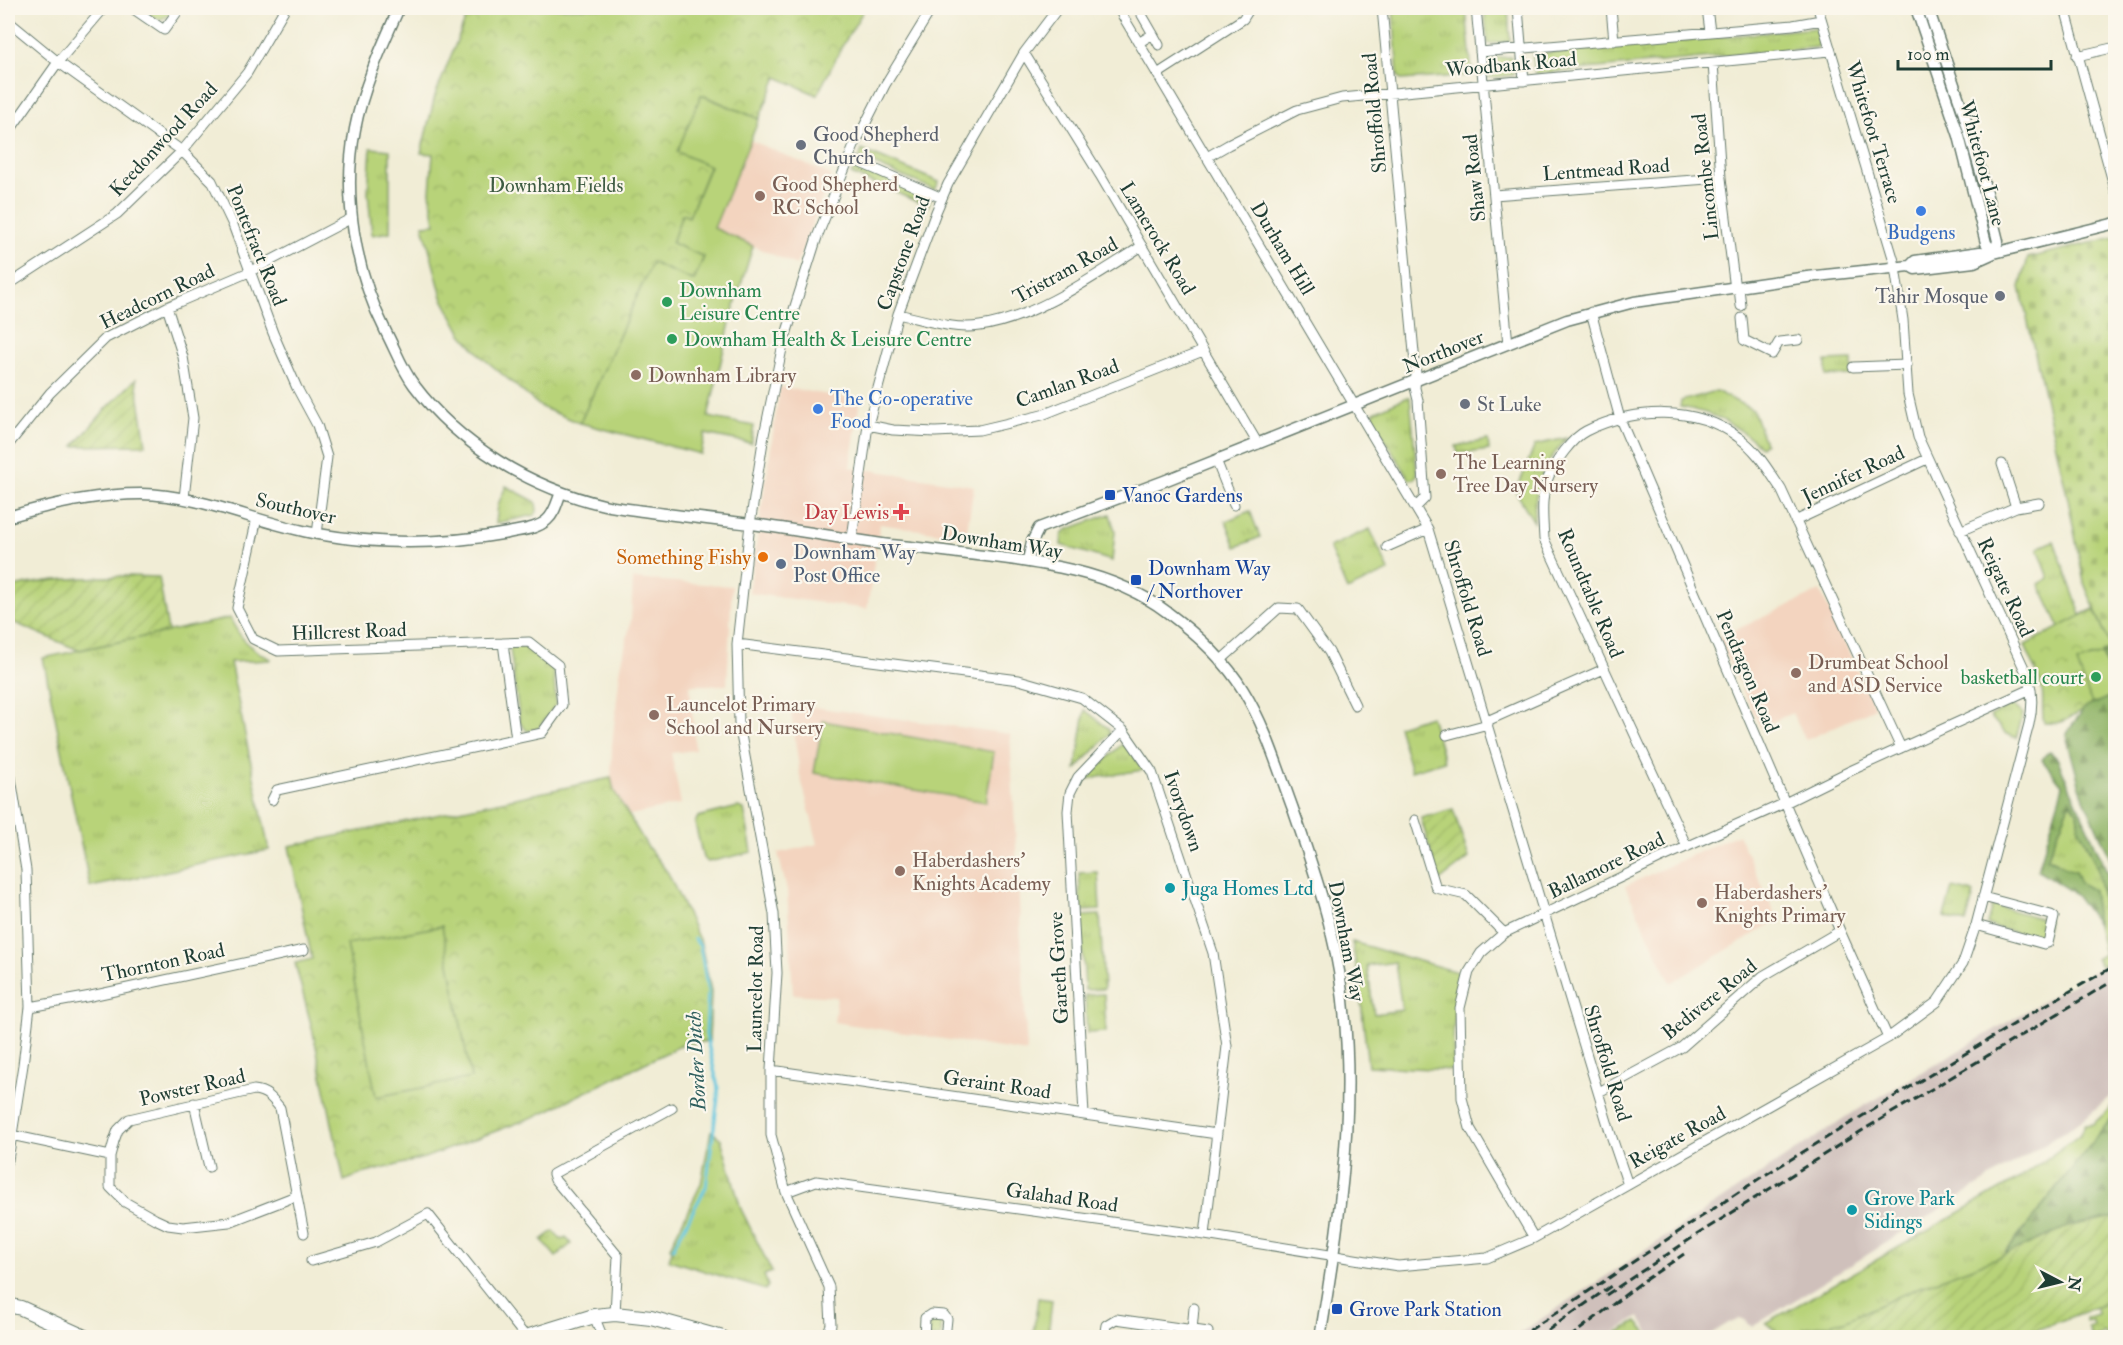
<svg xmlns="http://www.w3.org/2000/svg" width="2123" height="1345" viewBox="0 0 2123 1345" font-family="'IM FELL Double Pica',serif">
<defs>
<pattern id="grass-tufts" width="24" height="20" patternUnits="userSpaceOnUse" patternTransform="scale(1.5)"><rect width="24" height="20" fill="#b8d379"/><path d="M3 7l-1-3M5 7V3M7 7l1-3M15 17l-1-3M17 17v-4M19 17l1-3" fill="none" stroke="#9eb669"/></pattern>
<pattern id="forest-firs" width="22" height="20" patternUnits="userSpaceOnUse" patternTransform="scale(1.5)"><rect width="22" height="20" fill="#92b569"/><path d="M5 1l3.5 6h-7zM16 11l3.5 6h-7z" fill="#779457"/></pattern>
<pattern id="cemetery-stones" width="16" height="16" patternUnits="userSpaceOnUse" patternTransform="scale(1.5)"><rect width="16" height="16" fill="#b8d379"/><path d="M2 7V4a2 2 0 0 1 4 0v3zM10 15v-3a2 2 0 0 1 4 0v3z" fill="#9eb669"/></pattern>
<pattern id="park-crowns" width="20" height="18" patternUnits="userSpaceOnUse" patternTransform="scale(1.5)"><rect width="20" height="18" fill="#b8d379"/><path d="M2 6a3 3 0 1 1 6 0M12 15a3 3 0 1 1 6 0" fill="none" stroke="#9eb669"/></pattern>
<pattern id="garden-furrows" width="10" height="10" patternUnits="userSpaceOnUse" patternTransform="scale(1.5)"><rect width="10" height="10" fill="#b8d379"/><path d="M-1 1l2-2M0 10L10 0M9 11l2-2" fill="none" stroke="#9eb669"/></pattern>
</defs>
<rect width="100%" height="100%" fill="#fbf7ec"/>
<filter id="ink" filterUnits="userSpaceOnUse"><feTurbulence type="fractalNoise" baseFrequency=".0167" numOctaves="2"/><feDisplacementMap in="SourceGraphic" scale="12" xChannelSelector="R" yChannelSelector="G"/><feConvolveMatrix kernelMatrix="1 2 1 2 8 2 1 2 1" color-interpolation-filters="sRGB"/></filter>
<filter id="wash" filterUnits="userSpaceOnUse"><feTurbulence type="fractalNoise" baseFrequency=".008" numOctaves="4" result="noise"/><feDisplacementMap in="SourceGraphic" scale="24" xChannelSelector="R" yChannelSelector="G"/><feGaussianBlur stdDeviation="1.35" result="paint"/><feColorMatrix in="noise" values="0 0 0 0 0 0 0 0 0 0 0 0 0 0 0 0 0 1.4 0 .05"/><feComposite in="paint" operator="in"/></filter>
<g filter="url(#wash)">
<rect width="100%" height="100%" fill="#f1edd6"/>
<path fill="#f3d4bf" d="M759 119 750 140 831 175 796 265 689 217Z
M780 387 860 400 850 467 974 486 966 537 880 524 867 609 749 593Z
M633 579 732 586 727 685H690L695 750 671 753 681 804 630 815 614 791 611 778 612 745 620 671 631 620Z
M1820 591 1875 708 1806 740 1792 713 1760 727 1718 638Z
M790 704 1010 734 1027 1052 834 1022 837 997 793 994 787 890 778 853 818 844 800 775Z
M1738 834 1778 920 1671 983 1625 886Z"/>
<path fill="#cfc0bb" d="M2115 959V1092L2084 1119 1752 1327 1745 1320 1740 1318 1730 1322 1706 1337H1652L1639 1317 1606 1337H1514L1854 1112Z"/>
<path fill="url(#grass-tufts)" stroke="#6c8856" stroke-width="1.5" fill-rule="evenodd" d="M139 8H175C162 26 154 19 139 8Z
M1393 8H1466L1472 75 1401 80 1398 76Z
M1484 8H1508L1510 41 1488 44Z
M1815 28 1819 47 1535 74 1533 54Z
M1511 57 1515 62 1513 75 1488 78 1486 58Z
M371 148 390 150V232L372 235 368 192Z
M862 150 939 182 935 190 859 158Z
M855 166 931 198 928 206 851 174Z
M1852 360V375L1826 376V361Z
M1716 391 1753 410 1765 443 1761 447C1737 425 1713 412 1680 407L1681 401Z
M1407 397H1410L1417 475 1414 479 1410 480 1372 418 1374 412Z
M1567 438C1543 465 1534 486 1534 522L1516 492 1535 445Z
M506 486 536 502 537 511 535 515 496 523 498 505Z
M1250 511 1260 537 1236 547 1226 521Z
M1110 514 1115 531 1112 561 1061 545 1062 535 1066 530Z
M1370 529 1389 571 1347 590 1329 547Z
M2054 541 2081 615 2094 609 2112 648 2076 661 2039 584 2049 578 2038 548Z
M230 618C240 638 250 650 271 659L270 660 230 662 269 850 90 887 43 658Z
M512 646H527L553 667 556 704 538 729 527 731 520 723 510 649Z
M2013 705 2023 714 2016 738 2005 733 1990 716Z
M1085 710 1109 729 1110 734 1076 769Z
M1431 716 1444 761 1411 771 1398 726Z
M1121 745H1127L1143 770 1087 779Z
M2071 802 2077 812 2079 828 2098 870 2111 961 2101 966 2096 959 2104 954 2097 925 2093 890 2080 883 2075 871 2062 868 2054 860 2047 858Z
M738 807 744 809 752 852 708 862 703 858 695 823 698 817Z
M1098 872 1100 910 1081 911 1079 873Z
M1952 888 1974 893 1966 923 1944 917Z
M1992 905 2048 920 2044 939 1987 925Z
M1100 915 1104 989 1085 990 1081 916Z
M1352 942 1461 973C1453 1006 1452 1037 1454 1070L1368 1066 1359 982ZM1395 962 1402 1010 1374 1014 1367 966Z
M1104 994 1106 1032 1087 1033 1085 995Z
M2115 1104V1121L2110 1120 2006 1252 2039 1240 1890 1337 1805 1328 1806 1337H1783L1766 1323 2020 1178 2081 1134 2085 1125 2093 1124Z
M711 1131 721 1139 741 1209 772 1272 764 1275 768 1286 765 1290 669 1260 672 1250 670 1247 701 1184Z
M554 1231 561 1240 566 1237 571 1244 556 1257 542 1240Z
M1038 1298 1052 1300 1048 1336 1033 1334Z
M2110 1302 2115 1321V1331H2110V1335L2106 1336 2104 1332H2102L2101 1336 2099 1335 2097 1337H2092L2088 1327 2093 1325 2092 1320 2086 1321 2085 1318 2098 1314 2097 1307Z
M930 1318H942L941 1337 928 1338Z
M1637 1322 1650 1337H1611L1618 1332Z"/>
<path fill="url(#forest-firs)" stroke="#58794e" stroke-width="1.5" d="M2112 648 2115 658V691L2101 652Z
M2115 695V869L2082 794 2066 735 2084 708Z
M2050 752 2057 758 2115 890V955L2110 957 2098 870 2079 828 2077 812 2071 802 2047 858C2058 862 2061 868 2075 871L2080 883 2093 890 2097 924 2075 894 2038 870 2063 786 2042 760 2046 754Z
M2110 1120 2115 1121V1217L2070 1226 2004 1255Z"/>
<path fill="url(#cemetery-stones)" stroke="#6c8856" stroke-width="1.5" d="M2115 237H2116L2115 657 2084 583 2068 499 2020 287 2028 258Z"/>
<path fill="url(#park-crowns)" stroke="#6c8856" stroke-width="1.5" d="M470 8H865L844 43 817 95 777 77 759 119 702 95 710 165 689 217 682 215 673 242 704 256 694 281 652 263 580 423 541 407 482 357 462 334 442 297 423 225 435 224 430 192 433 154 421 153 435 96Z
M1488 440 1489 450 1458 454 1456 446Z
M2094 609 2112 649 2102 652 2115 695C2108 698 2100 700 2093 704 2073 713 2069 725 2044 723 2041 712 2044 701 2042 690 2039 674 2030 659 2025 645Z
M611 778 614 791 647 846 668 873 701 944 711 991 709 1041 684 1044 536 1116 424 1158 362 1174 344 1181 313 1032 295 963 312 959 289 846Z"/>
<path fill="url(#garden-furrows)" stroke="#6c8856" stroke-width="1.5" d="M136 379 146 445 74 446 105 410Z
M125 576 159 577 168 632 78 650 8 620V589C43 578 88 578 125 576Z
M1453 809 1469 858 1439 881 1421 818Z
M2115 1217V1300L2018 1337H1806L1804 1328 1844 1321 1922 1286 2004 1255 2070 1226Z"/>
<path fill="#b8d379" stroke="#6c8856" stroke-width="1.5" d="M701 95 759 119 714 228 753 246 732 314 708 417 754 426 751 443 705 434 701 454 580 423 652 263 694 281 704 257 672 243 682 214 689 217 710 166 677 152Z
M2102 654 2115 695 2092 704 2077 663Z
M823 721 994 752 986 802 814 773Z
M442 926 471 1078 376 1097 347 944Z"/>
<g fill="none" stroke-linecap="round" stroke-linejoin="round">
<path stroke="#63c7e1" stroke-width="3" d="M673 1248 706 1187 718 1097V1087L706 1035 708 991 700 946 694 939
M654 1335V1338"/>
</g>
</g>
<g filter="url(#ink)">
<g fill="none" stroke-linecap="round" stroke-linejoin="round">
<defs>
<path id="minor" d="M132 8 164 30 180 8
M1118 8 1428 529 1611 1135 1628 1185
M1382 8 1416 374 1415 388 1418 400 1425 498 1416 507
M1476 8 1508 344
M1518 8 1524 81
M1611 8 1614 41
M1707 8 1710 32
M2065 8 2116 193
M1142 15 1153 34
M8 21 58 62 182 151 212 181 233 225 273 333 297 388 317 425 327 457 317 534
M1140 42 1153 34 1159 45
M1480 52 1793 25 1821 20
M1024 53 1100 175 1258 444
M2077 56 2116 47
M1713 63 1721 178 1735 289
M1159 73 1243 19 1250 8
M8 133 58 62 104 8
M1207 157 1228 145 1297 110 1342 98 1830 51
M849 158 942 198
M1494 195 1721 178
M8 285 117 214 182 151 247 73 285 8
M1739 288 1741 306
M167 307 183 357 193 418 184 498
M1591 312 1620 419 1840 931 1888 1038
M898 314C925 320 953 330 980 326 1034 319 1096 275 1142 246
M1742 318 1744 340 1772 354 1779 342 1798 340
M1853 367 1907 365
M868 425 893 430 935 432 979 430 1042 415 1203 351
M8 445 50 393 106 338 167 307 249 272 352 218
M1216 460 1234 505
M2016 507 2039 503
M257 518 237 608 253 639 278 651 529 642 558 665 562 705 542 733 277 790 272 800
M1795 521 1927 459
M1960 531 2016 507 2002 464
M852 538 868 425 898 314 936 212 948 184 1024 53 1058 8
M1387 547 1428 529
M503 643 516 739
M737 644 1019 680 1082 698 1123 730 1152 772 1213 953 1227 1046 1205 1235
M1220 661 1279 608 1298 609 1329 652 1355 705
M1487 721 1604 669
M1447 735 1488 724
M8 760 26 870 30 1007 23 1065 8 1160
M1415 820 1436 888 1466 895 1504 933
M1687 847 1544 539C1543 518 1540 496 1549 476 1555 462 1572 438 1586 431 1633 408 1695 405 1738 437 1758 451 1768 470 1781 489L1901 748
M1976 925 2044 944 2048 943 2054 917 2051 915 1983 897
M30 1007 91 996 304 950
M771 1070 1217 1134
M1599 1092 1682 1047 1763 976 1840 931
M194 1103 209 1167
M1084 1115 1068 811 1070 793 1078 777 1123 730
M11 1135 110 1156
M786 1192 816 1181 1205 1235 1398 1266 1487 1258 1534 1238 1888 1038 1937 1002 1963 963 1976 925 2029 724C2033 708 2033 695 2029 679L1918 437 1908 394 1903 320 1894 261 1818 8
M296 1196 229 1222 183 1227 168 1225 155 1219 125 1202 110 1187V1156L114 1141 118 1130 129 1119 254 1090C266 1091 272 1098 280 1108L304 1233
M1534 1238 1470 1128 1462 1098 1460 1008 1469 972 1481 953 1504 933 1657 860 1785 803 1850 771 2031 689
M311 1261 376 1242 428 1214 525 1336
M615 1314 618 1256 555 1180 553 1174 672 1108
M594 1316 603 1338
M1192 1330 1194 1308
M825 1338 831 1325 829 1287 786 1192 771 1135V1070L777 973 774 914 739 724 737 644 750 524 764 435 783 344 817 237 854 146 885 85 932 8
M924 1338 925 1318 931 1314 944 1315 947 1319 945 1338
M1104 1338 1106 1325 1116 1319 1208 1332"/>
<path id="tertiary" d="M399 8C382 46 363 87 355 129 342 197 355 271 386 332 395 349 402 369 414 385 459 445 531 488 604 505 617 508 630 509 643 511 679 516 716 520 752 524 798 530 844 539 890 545 913 547 936 550 959 553 1028 561 1109 568 1167 612 1195 633 1225 660 1243 690 1266 727 1278 769 1293 809 1306 847 1319 884 1329 923 1364 1060 1343 1201 1320 1338
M1916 8 1959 136 1986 243 1994 253
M1928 8 1963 111 1982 176 1998 241 1994 253
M1910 266 1915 269 1974 262 1994 253 2116 223
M8 517C51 504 95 494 141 494 203 495 259 524 318 534 380 545 447 544 508 533 521 530 537 529 547 520 555 513 557 502 561 492
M1028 560 1032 542 1039 528 1164 481 1567 320 1634 302 1807 277 1910 266 1915 261 1980 252 1994 253"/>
<path id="primary" d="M8 1305 21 1308 87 1338
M523 1338 594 1316 615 1314 651 1318 723 1338"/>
</defs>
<use href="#minor" stroke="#687b6d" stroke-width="11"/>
<use href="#tertiary" stroke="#687b6d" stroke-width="13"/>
<use href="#primary" stroke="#687b6d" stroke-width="16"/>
<use href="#minor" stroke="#fff" stroke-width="9"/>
<use href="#tertiary" stroke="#fff" stroke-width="10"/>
<use href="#primary" stroke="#fff" stroke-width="14"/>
<path stroke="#1f3d34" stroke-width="3" stroke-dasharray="9 4.5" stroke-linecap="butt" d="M1606 1295 1698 1234 1863 1130 2116 979
M1518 1338 1760 1178 2039 1009 2116 965
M1537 1338 1611 1286
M1569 1338 1642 1282 1684 1254"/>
</g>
</g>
<g fill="#6b7280" stroke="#fbf7ec" stroke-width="2">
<circle cx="801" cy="145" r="6"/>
<circle cx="2000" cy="296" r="6"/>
<circle cx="1465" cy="404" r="6"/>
</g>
<g fill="#8d6e63" stroke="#fbf7ec" stroke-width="2">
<circle cx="760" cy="196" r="6"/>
<circle cx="636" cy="375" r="6"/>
<circle cx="1441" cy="474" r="6"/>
<circle cx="1796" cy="673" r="6"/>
<circle cx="654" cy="715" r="6"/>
<circle cx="900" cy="871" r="6"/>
<circle cx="1702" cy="903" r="6"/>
</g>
<g fill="#3f7fe0" stroke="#fbf7ec" stroke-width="2">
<circle cx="1921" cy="211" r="6"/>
<circle cx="818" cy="409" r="6"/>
</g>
<g fill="#2e9e5b" stroke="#fbf7ec" stroke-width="2">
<circle cx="667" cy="302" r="6"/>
<circle cx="672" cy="339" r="6"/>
<circle cx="2096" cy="677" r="6"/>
</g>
<g fill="#1a4fb4" stroke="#fbf7ec" stroke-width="2">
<rect x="1104" y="489" width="12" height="12" rx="3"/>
<rect x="1130" y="574" width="12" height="12" rx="3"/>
<rect x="1331" y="1303" width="12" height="12" rx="3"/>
</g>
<path fill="#e0444e" stroke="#fbf7ec" stroke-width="2" d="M898 503h6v6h6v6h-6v6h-6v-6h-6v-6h6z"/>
<circle fill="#e8710a" stroke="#fbf7ec" stroke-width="2" cx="763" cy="557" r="6"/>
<circle fill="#5c6f8a" stroke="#fbf7ec" stroke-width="2" cx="781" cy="564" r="6"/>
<g fill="#0f9aa8" stroke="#fbf7ec" stroke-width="2">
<circle cx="1170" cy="888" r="6"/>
<circle cx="1852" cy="1210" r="6"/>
</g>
<g text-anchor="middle" stroke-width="4.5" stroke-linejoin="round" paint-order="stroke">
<g font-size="20" fill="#1f3d34" stroke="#fbf7ec">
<text transform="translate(1511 64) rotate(-5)" y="7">Woodbank Road</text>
<text transform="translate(1374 113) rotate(-95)" y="7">Shroffold Road</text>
<text transform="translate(1874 132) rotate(73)" y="7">Whitefoot Terrace</text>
<text transform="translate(163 139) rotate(-47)" y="7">Keedonwood Road</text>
<text transform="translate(1983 163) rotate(75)" y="7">Whitefoot Lane</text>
<text transform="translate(1606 169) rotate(-4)" y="7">Lentmead Road</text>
<text transform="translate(1705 177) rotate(-96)" y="7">Lincombe Road</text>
<text transform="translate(1474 178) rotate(-96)" y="7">Shaw Road</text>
<text transform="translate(1158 238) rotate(59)" y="7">Lamerock Road</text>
<text transform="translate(257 245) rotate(68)" y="7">Pontefract Road</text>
<text transform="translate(1283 248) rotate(59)" y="7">Durham Hill</text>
<text transform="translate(903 253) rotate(-70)" y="7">Capstone Road</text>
<text transform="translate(1065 270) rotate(-29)" y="7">Tristram Road</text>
<text transform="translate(157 296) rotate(-26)" y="7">Headcorn Road</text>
<text transform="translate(1443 351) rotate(-22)" y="7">Northover</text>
<text transform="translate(1067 383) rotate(-20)" y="7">Camlan Road</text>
<text transform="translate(1853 474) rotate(-25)" y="7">Jennifer Road</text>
<text transform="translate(296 508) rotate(13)" y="7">Southover</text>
<text transform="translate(1002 542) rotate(9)" y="7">Downham Way</text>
<text transform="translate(2006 587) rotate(65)" y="7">Reigate Road</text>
<text transform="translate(1591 593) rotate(67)" y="7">Roundtable Road</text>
<text transform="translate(1468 598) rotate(73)" y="7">Shroffold Road</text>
<text transform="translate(349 631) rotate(-2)" y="7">Hillcrest Road</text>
<text transform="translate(1748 671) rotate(67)" y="7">Pendragon Road</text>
<text transform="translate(1184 811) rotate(71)" y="7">Ivorydown</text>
<text transform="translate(1606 865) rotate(-26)" y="7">Ballamore Road</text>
<text transform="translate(1347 941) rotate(79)" y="7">Downham Way</text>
<text transform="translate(163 962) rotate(-12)" y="7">Thornton Road</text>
<text transform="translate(1058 968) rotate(-93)" y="7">Gareth Grove</text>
<text transform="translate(755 989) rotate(-89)" y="7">Launcelot Road</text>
<text transform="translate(1709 999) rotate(-39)" y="7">Bedivere Road</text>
<text transform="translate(1608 1063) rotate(73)" y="7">Shroffold Road</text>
<text transform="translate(997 1084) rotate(8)" y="7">Geraint Road</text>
<text transform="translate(192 1087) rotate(-13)" y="7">Powster Road</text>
<text transform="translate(1677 1137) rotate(-29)" y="7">Reigate Road</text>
<text transform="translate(1062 1197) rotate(8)" y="7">Galahad Road</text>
</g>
<g font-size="20" fill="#5b616d" stroke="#fbf7ec" text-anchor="start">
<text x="813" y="141">Good Shepherd<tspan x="813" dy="23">Church</tspan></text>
<text x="1988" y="303" text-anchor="end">Tahir Mosque</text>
<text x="1477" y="411">St Luke</text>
</g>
<g font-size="20" fill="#785e54" stroke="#fbf7ec" text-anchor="start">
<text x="772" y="191">Good Shepherd<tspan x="772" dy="23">RC School</tspan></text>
<text x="648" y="382">Downham Library</text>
<text x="1453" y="469">The Learning<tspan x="1453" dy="23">Tree Day Nursery</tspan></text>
<text x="1808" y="669">Drumbeat School<tspan x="1808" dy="23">and ASD Service</tspan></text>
<text x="666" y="711">Launcelot Primary<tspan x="666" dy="23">School and Nursery</tspan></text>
<text x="912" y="867">Haberdashers'<tspan x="912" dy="23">Knights Academy</tspan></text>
<text x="1714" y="899">Haberdashers'<tspan x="1714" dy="23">Knights Primary</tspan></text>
</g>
<g font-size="20" fill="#3e5b42" stroke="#fbf7ec">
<text x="556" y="192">Downham Fields</text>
</g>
<g font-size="20" fill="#366cbe" stroke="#fbf7ec">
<text x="1921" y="239">Budgens</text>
<text x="830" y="405" text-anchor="start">The Co-operative<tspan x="830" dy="23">Food</tspan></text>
</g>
<g font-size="20" fill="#27864d" stroke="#fbf7ec" text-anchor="start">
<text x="679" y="297">Downham<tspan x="679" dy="23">Leisure Centre</tspan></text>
<text x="684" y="346">Downham Health &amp; Leisure Centre</text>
<text x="2084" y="684" text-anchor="end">basketball court</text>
</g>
<g font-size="20" fill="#164399" stroke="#fbf7ec" text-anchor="start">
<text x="1122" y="502">Vanoc Gardens</text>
<text x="1148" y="575">Downham Way<tspan x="1148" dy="23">/ Northover</tspan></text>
<text x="1349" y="1316">Grove Park Station</text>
</g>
<g font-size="20" fill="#be3a42" stroke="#fbf7ec" text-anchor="end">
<text x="889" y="519">Day Lewis</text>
</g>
<g font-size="20" fill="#4e5e75" stroke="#fbf7ec" text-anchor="start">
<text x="793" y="559">Downham Way<tspan x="793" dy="23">Post Office</tspan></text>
</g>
<g font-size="20" fill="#c56008" stroke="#fbf7ec" text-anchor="end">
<text x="751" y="564">Something Fishy</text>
</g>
<g font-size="20" fill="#0d838f" stroke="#fbf7ec" text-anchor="start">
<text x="1182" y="895">Juga Homes Ltd</text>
<text x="1864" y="1205">Grove Park<tspan x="1864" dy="23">Sidings</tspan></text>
</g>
<g font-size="21" font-style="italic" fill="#30605f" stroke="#fbf7ec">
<text transform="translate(696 1061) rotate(-93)" y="7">Border Ditch</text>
</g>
</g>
<rect width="2123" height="1345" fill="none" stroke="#fbf7ec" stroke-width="30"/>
<g transform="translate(2060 1282) rotate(97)" stroke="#fbf7ec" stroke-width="4.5" paint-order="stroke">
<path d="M0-4.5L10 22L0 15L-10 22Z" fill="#1f3d34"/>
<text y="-9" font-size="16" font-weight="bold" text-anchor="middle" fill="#1f3d34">N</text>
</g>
<path d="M1898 60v9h153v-9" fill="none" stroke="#1f3d34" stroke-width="3"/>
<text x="1907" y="60" font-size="18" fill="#1f3d34" stroke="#fbf7ec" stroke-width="4.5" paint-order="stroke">100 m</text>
</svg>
